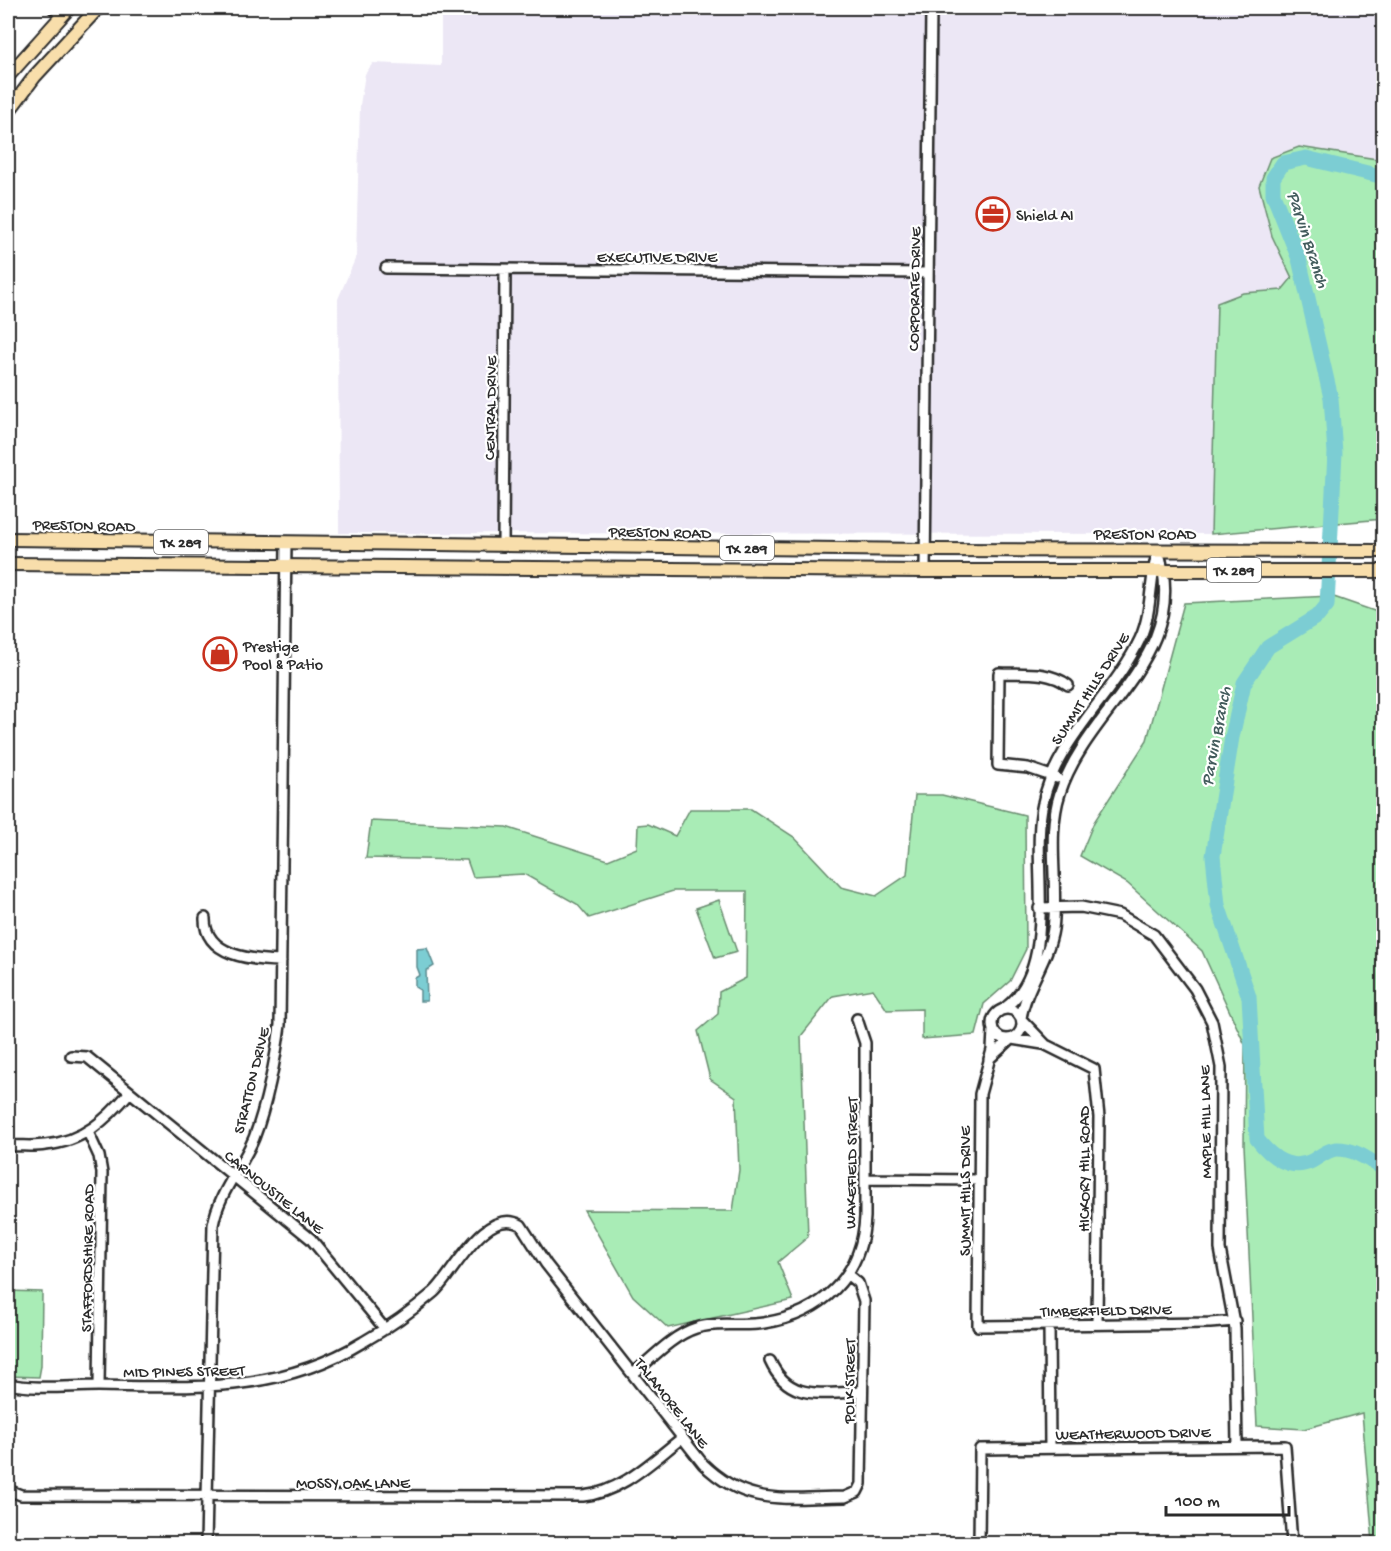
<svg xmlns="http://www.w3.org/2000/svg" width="1391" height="1551" viewBox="0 0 1391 1551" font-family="'Gochi Hand',sans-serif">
<rect width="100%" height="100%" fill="#fff"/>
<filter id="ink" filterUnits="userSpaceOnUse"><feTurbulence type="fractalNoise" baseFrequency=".0167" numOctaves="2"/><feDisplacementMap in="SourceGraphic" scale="12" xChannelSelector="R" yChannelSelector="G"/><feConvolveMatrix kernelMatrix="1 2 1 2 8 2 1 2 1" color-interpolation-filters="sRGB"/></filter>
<g filter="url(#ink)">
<path fill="#ece7f5" d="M441 8H1376L1381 43 1383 46V160L1356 157 1272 236 1292 278 1282 290 1243 293 1217 303 1211 534 339 533 338 299 356 257 360 105 365 74 373 63 441 66Z"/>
<path fill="#a9ecb6" stroke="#6a8c70" stroke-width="1.5" d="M1299 147 1383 160V519L1211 534 1217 303 1243 293 1282 290 1292 278 1272 236 1259 186 1270 158Z
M1331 596 1383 614V1543H1373L1362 1413 1304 1429 1257 1426 1244 1145 1245 1045 1202 951 1127 883 1080 856 1094 822 1147 740 1184 603Z
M915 795H942L1025 815 1026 949 1010 981 984 1004 976 1035 922 1039V1009L887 1010 873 989 833 996 801 1036 808 1237 778 1262 793 1300 668 1328 633 1296 584 1210 733 1211 739 1170 736 1097 710 1079 698 1031 718 1014 719 992 746 978 747 891H673L589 918 577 904 524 874 473 877 467 860 366 858 371 821 506 827 608 860 637 848 638 825 648 824 675 836 690 809H751L794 837 841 887 876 896 907 875Z
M719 900 737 952 715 958 696 908Z
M8 1291 42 1292 41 1366 39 1377 8 1376Z"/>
<path fill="#7ccdd3" stroke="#5c8c90" stroke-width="1.5" d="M427 948 434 966 426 971 427 1001H420V990L415 987V978L420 975 417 967V949Z"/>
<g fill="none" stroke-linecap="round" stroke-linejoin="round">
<path stroke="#7ccdd3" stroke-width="15" d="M1384 177 1306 158 1283 163 1273 178V194L1299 259 1331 398 1335 453 1327 605 1318 616 1268 647 1244 683 1232 737 1213 856 1218 905 1249 997 1257 1139C1270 1156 1290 1172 1312 1161 1319 1157 1329 1149 1337 1149 1355 1149 1369 1160 1384 1169"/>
<defs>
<path id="minor" d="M53 8 61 15
M386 268 928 273
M503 546 505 270
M925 571 931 8
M1057 778 1028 768 998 765 999 673C1023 674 1048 670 1068 685
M1039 908 1081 907 1120 915 1154 935 1195 989 1212 1022 1221 1067 1220 1249 1235 1328 1237 1446
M205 918C204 956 252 960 281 961
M992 1024a15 15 0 1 1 30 0a15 15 0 1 1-30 0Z
M1002 1010C1063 969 1029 863 1043 803 1056 740 1113 696 1140 639 1153 610 1149 579 1158 550
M1021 1018C1026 986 1048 961 1053 929 1059 884 1046 836 1060 793 1088 706 1192 656 1158 550
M1022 1020 1046 1045 1094 1069 1099 1117 1097 1324
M993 1030 992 1050 980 1094 978 1326 1210 1323 1235 1321
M1012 1039 1043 1044
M71 1056 87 1057 311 1239 385 1329
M989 1059 1011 1039
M88 1132 99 1156 102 1173 99 1386
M8 1146C20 1145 33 1147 45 1145 83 1142 107 1119 130 1092
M865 1179 979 1180
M1049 1325 1050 1448
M770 1361C789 1403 823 1392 862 1392
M633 1374C651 1359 673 1335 696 1328 716 1321 742 1327 764 1323 822 1314 862 1276 865 1217V1043L857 1019
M8 1384C36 1390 69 1386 98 1386 194 1387 278 1394 363 1342 388 1328 412 1311 434 1292 453 1275 485 1205 521 1225L546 1264 703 1464C748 1508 787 1497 845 1497L857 1492 861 1484 864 1301 858 1283 848 1275
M8 1490 21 1495 583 1496C622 1492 652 1461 682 1438
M206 1544 213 1225C219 1192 241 1169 254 1138 266 1107 276 1058 280 1025L286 543
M979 1544 980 1449 1285 1446 1292 1544"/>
<path id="major" d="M8 76 69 8
M8 112 35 76 98 8
M8 539 925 550 1384 551
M8 564 925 571H1384"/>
</defs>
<use href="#minor" stroke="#2b2b2b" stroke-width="14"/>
<use href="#major" stroke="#2b2b2b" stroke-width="16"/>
<use href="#minor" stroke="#fff" stroke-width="9"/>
<use href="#major" stroke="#f8deab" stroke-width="12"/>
</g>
</g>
<defs>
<symbol id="office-ring" viewBox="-11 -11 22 22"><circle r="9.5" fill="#fff" stroke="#c8321e" stroke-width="1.5"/><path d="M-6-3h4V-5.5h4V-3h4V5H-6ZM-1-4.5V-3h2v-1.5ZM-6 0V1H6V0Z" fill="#c8321e"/></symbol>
<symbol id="shop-ring" viewBox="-11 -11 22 22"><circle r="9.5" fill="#fff" stroke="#c8321e" stroke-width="1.5"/><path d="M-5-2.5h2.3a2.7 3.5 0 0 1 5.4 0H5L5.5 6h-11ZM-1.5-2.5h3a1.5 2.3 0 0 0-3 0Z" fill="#c8321e"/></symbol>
</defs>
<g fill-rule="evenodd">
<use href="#office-ring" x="974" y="195" width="38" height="38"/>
<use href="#shop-ring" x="201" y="635" width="38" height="38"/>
</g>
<g text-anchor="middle" stroke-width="4.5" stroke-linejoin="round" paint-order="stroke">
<g fill="#fff" stroke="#6b6b6b" stroke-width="1.5">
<rect x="154" y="530" width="54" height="24" rx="4.5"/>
<rect x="720" y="536" width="54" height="24" rx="4.5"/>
<rect x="1207" y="558" width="54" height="24" rx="4.5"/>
</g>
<g font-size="15" font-weight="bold" fill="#2b2b2b">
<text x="181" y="547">TX 289</text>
<text x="747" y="553">TX 289</text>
<text x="1234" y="575">TX 289</text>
</g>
<g font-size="16" fill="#2b2b2b" stroke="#fff" text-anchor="start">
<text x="1016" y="220">Shield AI</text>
<text x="243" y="651">Prestige<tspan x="243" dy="18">Pool &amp; Patio</tspan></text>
</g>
<g font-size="16" fill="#2b2b2b" stroke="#fff">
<text x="657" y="262">EXECUTIVE DRIVE</text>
<text transform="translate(913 289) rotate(-89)" y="6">CORPORATE DRIVE</text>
<text transform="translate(489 408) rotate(-89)" y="6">CENTRAL DRIVE</text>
<text transform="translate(84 524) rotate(1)" y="6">PRESTON ROAD</text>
<text transform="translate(660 531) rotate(1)" y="6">PRESTON ROAD</text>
<text x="1145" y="539">PRESTON ROAD</text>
<text transform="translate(1089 688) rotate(-57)" y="6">SUMMIT HILLS DRIVE</text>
<text transform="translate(250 1080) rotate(-76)" y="6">STRATTON DRIVE</text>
<text transform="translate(1204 1122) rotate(-91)" y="6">MAPLE HILL LANE</text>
<text transform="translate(850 1163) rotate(-89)" y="6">WAKEFIELD STREET</text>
<text transform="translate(1083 1169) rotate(-90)" y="6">HICKORY HILL ROAD</text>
<text transform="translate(275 1191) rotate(39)" y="6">CARNOUSTIE LANE</text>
<text transform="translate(964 1191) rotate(-90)" y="6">SUMMIT HILLS DRIVE</text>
<text transform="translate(86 1258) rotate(-89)" y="6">STAFFORDSHIRE ROAD</text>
<text transform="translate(1106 1309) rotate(-1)" y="6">TIMBERFIELD DRIVE</text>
<text transform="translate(184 1370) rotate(-1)" y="6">MID PINES STREET</text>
<text transform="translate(848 1381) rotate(-89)" y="6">POLK STREET</text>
<text transform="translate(673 1402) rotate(52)" y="6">TALAMORE LANE</text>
<text transform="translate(1133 1432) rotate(-1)" y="6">WEATHERWOOD DRIVE</text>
<text x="353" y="1488">MOSSY OAK LANE</text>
</g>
<g font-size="18" font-style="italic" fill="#435c5d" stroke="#fff">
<text transform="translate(1309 239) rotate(72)" y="6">Parvin Branch</text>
<text transform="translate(1215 736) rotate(-79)" y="6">Parvin Branch</text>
</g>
</g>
<rect width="1391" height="1551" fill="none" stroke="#fff" stroke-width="30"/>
<rect x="15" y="15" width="1361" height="1521" fill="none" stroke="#2b2b2b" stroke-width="2" filter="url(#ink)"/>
<path d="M1166 1506v9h123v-9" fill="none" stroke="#2b2b2b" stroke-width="3"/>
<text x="1175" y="1506" font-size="18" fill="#2b2b2b" stroke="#ffffff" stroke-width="4.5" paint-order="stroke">100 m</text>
</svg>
